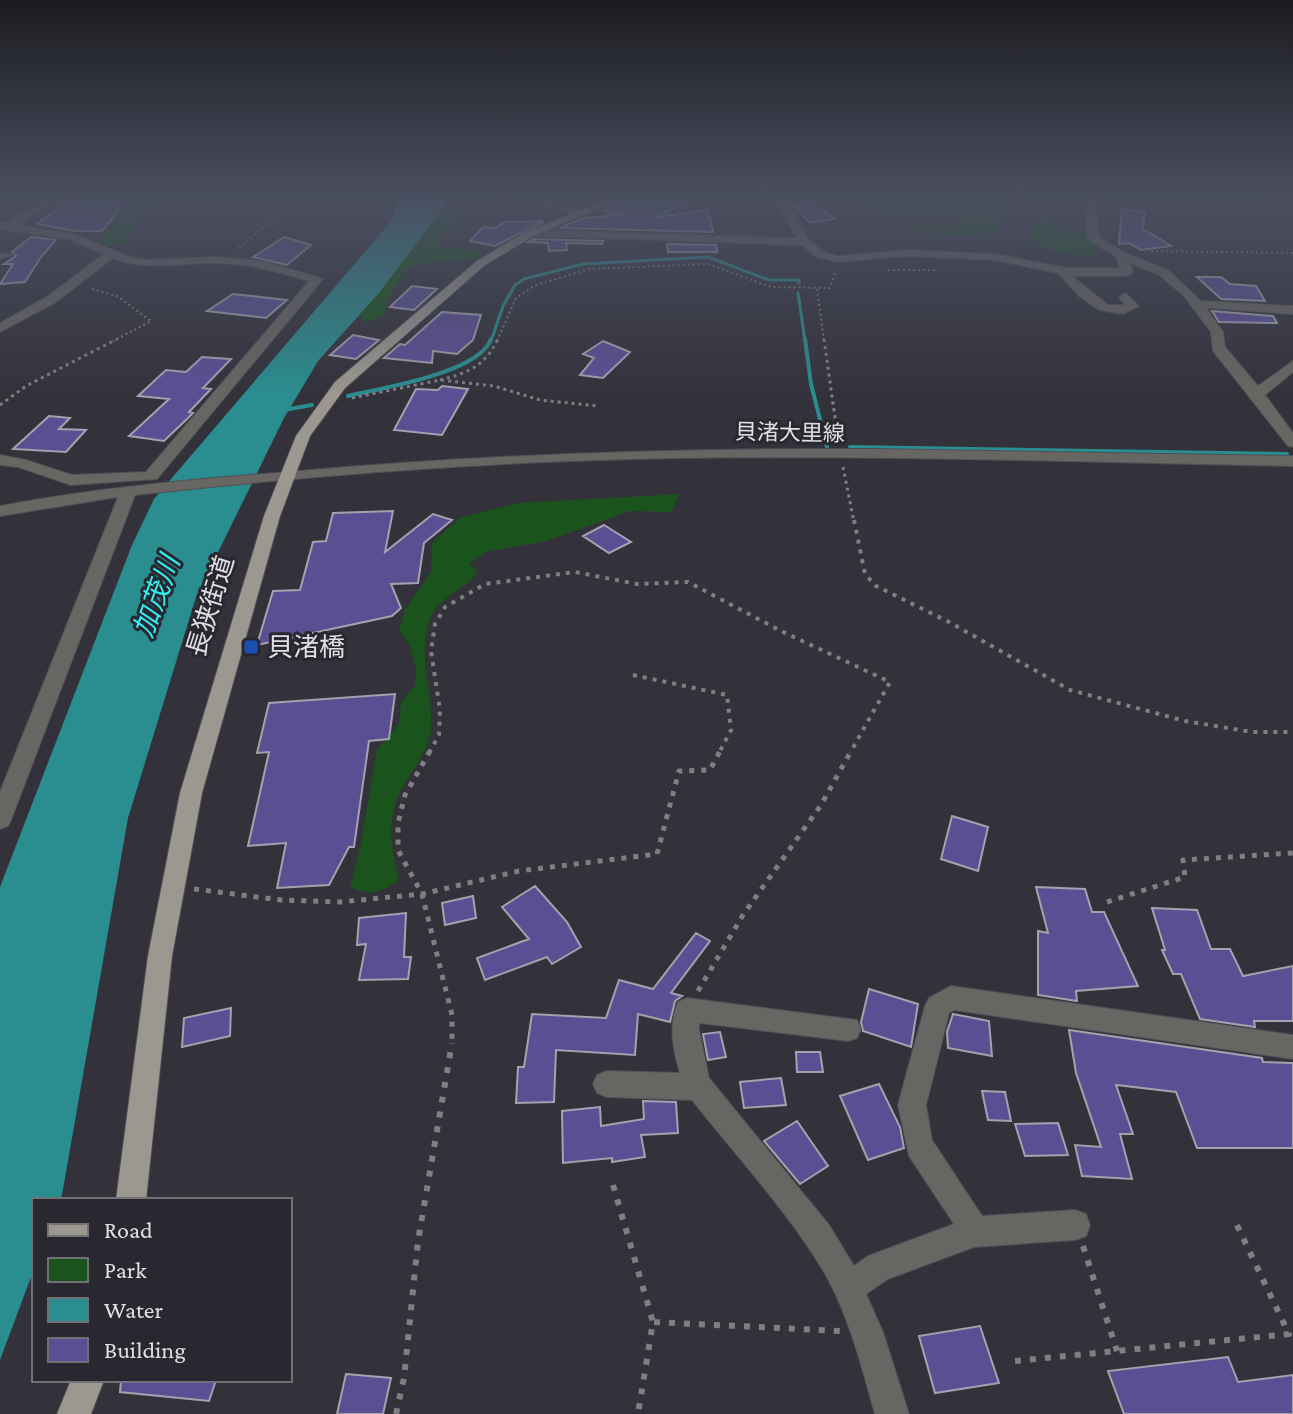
<svg xmlns="http://www.w3.org/2000/svg" width="1293" height="1414" viewBox="0 0 1293 1414" font-family="'Crimson Pro','Noto Sans JP',serif">
<rect width="100%" height="100%" fill="#33323b"/>
<path fill="#1a531b" d="M132 197H151L127 242 113 247 97 242 114 222 113 216 127 206Z
M849 197 895 201 903 199 901 197H998L1005 204 1001 223 995 233C975 235 926 239 910 225L956 226 963 223 959 217 937 216 918 211 887 213Z
M450 209 456 211 459 218 456 225 437 241V246L479 250 481 255C456 265 429 257 406 269L386 303 384 315 365 322 356 310 425 212Z
M1040 214 1049 218 1055 228C1076 234 1093 230 1096 256 1072 254 1046 254 1027 237Z
M679 494 671 512 631 511 546 541 486 552 469 564 477 572C468 589 442 595 433 613 414 651 434 691 431 730 429 750 410 772 401 790 386 818 391 852 399 880 382 893 369 896 350 887L360 847 377 749 399 724 401 702 415 685 416 666 409 645 399 629 405 610 431 572 432 543 460 518 517 503Z"/>
<path fill="#2a8d8f" d="M399 197H444L445 206 378 294 318 361 284 418 196 597 128 818 62 1195 60 1200H34V1269L0 1360V887L132 545 154 499 392 220Z"/>
<g fill="none" stroke-linecap="round" stroke-linejoin="round">
<path stroke="#2a8d8f" stroke-width="3" d="M798 293 805 341
M491 341 503 306 515 285 524 279 583 264 708 257 769 280H799V283"/>
<path stroke="#2a8d8f" stroke-width="4" d="M805 339 811 384 827 447
M348 396C382 388 479 373 491 339
M284 410 312 405
M850 447 1287 454"/>
</g>
<path fill="#5b4f94" stroke="#a3a2ad" stroke-width="2" d="M74 197H124L113 218 102 231H75L37 224Z
M630 197H699L656 217 708 210 713 232 560 228 583 218 623 215 602 211Z
M810 202 834 219 810 223 793 205Z
M1122 209 1145 212 1143 229 1171 246 1141 250 1129 243 1119 244Z
M544 221 495 246 470 241 483 227 495 228 505 222Z
M31 237 56 240 41 257 25 282 0 284 13 264H4L16 256 12 252Z
M284 237 311 245 287 265 253 257Z
M534 239 603 241 602 244 566 243 567 250 549 251 548 243 528 242Z
M667 244 716 245 717 252H668Z
M1197 277H1221L1230 284 1256 286 1265 301 1221 299Z
M412 286 437 289 414 310 390 307Z
M233 294 287 300 266 318 207 311Z
M1212 311 1273 316 1277 323 1219 322Z
M442 312 481 315 473 340 457 354 433 351 432 363 384 358 400 344 405 345Z
M353 335 379 340 356 359 330 355Z
M603 341 630 352 603 378 580 375 594 358 583 354Z
M202 357 231 359 203 388 211 389 189 412 193 413 187 419 164 441 129 436 169 399 138 396 166 370 186 372Z
M442 386 468 389 442 435 394 430 416 389 438 390Z
M49 416 70 418 59 429 86 430 66 452 13 449Z
M393 511 385 552 433 514 452 520 424 543 418 583 391 584 401 608 392 616 257 645 273 591 300 590 313 542 326 541 333 513Z
M604 525 631 542 609 553 583 536Z
M395 694 389 739 369 741 354 847H349L329 885 277 888 286 843 248 846 269 752 257 753 269 703Z
M952 816 988 827 978 871 941 859Z
M535 886 567 922 581 947 552 964 547 957 485 980 477 958 529 939 502 907Z
M1036 887 1085 889 1092 912H1104L1138 986 1076 991 1077 1001 1038 995V931L1048 933Z
M473 896 476 918 445 925 442 903Z
M1152 908 1197 910 1211 949H1230L1243 976 1293 966V1021H1254L1255 1027 1200 1019 1181 974H1173L1162 950H1165Z
M406 913 404 957H411L408 979 359 980 366 944 357 945 359 918Z
M696 933 710 941 671 993 682 996 675 1001 670 1022 638 1014 635 1055 556 1050 554 1102 516 1103 518 1067H524L532 1014 606 1018 619 980 653 989Z
M869 989 918 1004 911 1047 863 1031 861 1022Z
M231 1008 230 1036 182 1047 184 1018Z
M953 1014 989 1021 992 1056 948 1048 947 1032Z
M1069 1030 1262 1058 1263 1062 1293 1063V1148H1197L1176 1092 1116 1085 1133 1134H1120L1132 1179 1082 1176 1075 1145 1101 1147 1076 1073Z
M720 1032 726 1057 708 1060 703 1034Z
M796 1052H820L823 1072H797Z
M781 1078 786 1105 744 1108 740 1082Z
M879 1084 900 1127 904 1148 868 1160 840 1096Z
M982 1091 1005 1092 1011 1121 988 1120Z
M643 1101 676 1102 678 1133 641 1135 645 1157 612 1162V1158L563 1163 562 1111 600 1107 601 1126 644 1119Z
M797 1121 828 1166 800 1184 764 1141Z
M1058 1123 1068 1155 1025 1156 1015 1124Z
M980 1326 999 1383 935 1393 919 1336Z
M1228 1357 1238 1382 1293 1375V1414H1124L1108 1371Z
M346 1374 391 1378 383 1414H337Z
M121 1380H216L209 1401 120 1392Z"/>
<g fill="none" stroke-linecap="round" stroke-linejoin="round">
<defs>
<path id="minor" d="M50 197H61L17 225 74 234 130 257 146 260 217 257 263 261 323 279 157 479 71 485 18 467 0 465V455L26 460 72 475 146 472 309 281C279 272 250 264 218 263 182 262 146 272 113 258L56 302 0 332V323L48 296 104 254 68 239 0 229V223H5Z
M502 197H520L588 212 583 215Z
M767 197H778L789 205 809 240 824 252 838 256 906 250 994 254 1068 268H1120L1116 257 1088 239 1083 197H1093L1099 237 1125 253 1168 270 1201 301 1293 306V314L1206 308 1223 332 1225 347 1258 386 1293 361V372L1265 395 1293 433V447L1288 446 1213 351 1211 332 1184 296 1159 275 1129 262 1133 272 1127 276H1072L1108 305H1125L1119 297 1125 293 1139 306 1123 314 1099 310 1080 297 1058 273 994 260 906 256 838 262 816 257 802 245 531 236 526 233 531 230 797 238 781 209Z
M0 253 13 255 0 259Z
M873 449 1293 456V466C1088 462 882 455 677 458 496 461 314 475 135 495L11 820 8 826 0 829V792L118 497 0 516V506C99 487 199 479 300 471 491 454 681 448 873 449Z
M951 986 1293 1035V1059L954 1010 949 1013 926 1105 932 1140 982 1216 1075 1210 1086 1214 1090 1225 1086 1236 1075 1240 974 1247 888 1279 866 1294 883 1332 909 1414H875C862 1369 851 1323 829 1281 795 1219 736 1156 692 1100L607 1097 597 1093 593 1084 597 1075 607 1071 680 1073C673 1051 668 1024 678 1002L687 998 857 1020 861 1029 857 1038 848 1041 699 1023V1030L709 1078 829 1225 854 1266 868 1256 954 1224 909 1156 898 1105 925 1006 929 998Z"/>
<path id="major" d="M614 197H627L535 235 485 265 345 388 310 436 280 516 202 793 172 956 146 1200H116L148 956 180 793 264 516 296 436 335 382 477 261 527 231Z
M71 1380H104L91 1414H57Z"/>
</defs>
<use href="#minor" stroke="#4f4e56" stroke-width="2"/>
<use href="#major" stroke="#4f4e56" stroke-width="2"/>
<path stroke="#7f7e85" stroke-width="2" stroke-dasharray="2 3" stroke-linecap="butt" d="M1273 197 1293 214
M59 210 91 211
M239 248 286 208 285 197
M1151 251 1293 253
M888 270H935
M92 289 117 296 151 321 113 341
M817 289 824 341
M497 341 516 298 534 286 589 269 708 264 771 287 830 288 835 273"/>
<path stroke="#7f7e85" stroke-width="3" stroke-dasharray="3 4" stroke-linecap="butt" d="M824 339 838 439
M440 380C468 373 485 366 498 339
M352 398 440 380 494 386 540 400 598 406
M0 405 26 386 117 339
M843 467 854 522"/>
<path stroke="#7f7e85" stroke-width="4" stroke-dasharray="4 6" stroke-linecap="butt" d="M854 520 865 574 876 586 949 622 1070 690 1185 721 1252 732H1293
M633 675 727 695 731 730 719 753
M429 753 439 735 440 710 431 651 435 624 445 607 485 584 575 572 637 584 688 582 781 631 890 682 850 753"/>
<path stroke="#7f7e85" stroke-width="5" stroke-dasharray="5 7" stroke-linecap="butt" d="M430 751 405 795 398 823V850L422 894 452 1015V1045
M194 889 281 900 340 902 422 894 519 871 657 854 679 771 710 770 720 751
M1107 902 1185 877 1183 860 1293 853
M698 991 743 915 821 805 851 751"/>
<path stroke="#7f7e85" stroke-width="6" stroke-dasharray="6 9" stroke-linecap="butt" d="M613 1185 653 1322 638 1414
M1083 1246 1117 1351
M654 1322 841 1331
M1015 1361 1289 1334 1234 1219
M396 1414 404 1378 418 1241 452 1043"/>
<use href="#minor" fill="#686662" fill-rule="evenodd"/>
<use href="#major" fill="#9c988f" fill-rule="evenodd"/>
</g>
<linearGradient id="sky" x2="0" y2="1"><stop stop-color="#1c1c20"/><stop offset="0.5" stop-color="#4a4f60"/><stop offset="1" stop-color="#4a4f60" stop-opacity="0"/></linearGradient>
<rect width="1293" height="395" fill="url(#sky)"/>
<rect fill="#1a4fb4" stroke="#292830" stroke-width="3" x="243" y="639" width="16" height="16" rx="4"/>
<g text-anchor="middle" stroke-width="6" stroke-linejoin="round" paint-order="stroke">
<g font-size="22" fill="#e0dfe5" stroke="#292830">
<text transform="translate(790 432) rotate(1)" y="8">貝渚大里線</text>
</g>
<g font-size="26" fill="#e0dfe5" stroke="#292830">
<text transform="translate(210 606) rotate(-73)" y="9">長狭街道</text>
</g>
<g font-size="26" fill="#e0dfe5" stroke="#292830" text-anchor="start">
<text x="267" y="656">貝渚橋</text>
</g>
<g font-size="28" font-style="italic" fill="#30eff2" stroke="#292830">
<text transform="translate(156 596) rotate(-70)" y="10">加茂川</text>
</g>
</g>
<rect x="32" y="1198" width="260" height="184" fill="#292830" stroke="#727178" stroke-width="2"/>
<rect x="48" y="1224" width="40" height="12" fill="#9c988f" stroke="#727178" stroke-width="2"/>
<text x="104" y="1238" font-size="24" fill="#e0dfe5">Road</text>
<rect x="48" y="1258" width="40" height="24" fill="#1a531b" stroke="#727178" stroke-width="2"/>
<text x="104" y="1278" font-size="24" fill="#e0dfe5">Park</text>
<rect x="48" y="1298" width="40" height="24" fill="#2a8d8f" stroke="#727178" stroke-width="2"/>
<text x="104" y="1318" font-size="24" fill="#e0dfe5">Water</text>
<rect x="48" y="1338" width="40" height="24" fill="#5b4f94" stroke="#727178" stroke-width="2"/>
<text x="104" y="1358" font-size="24" fill="#e0dfe5">Building</text>
</svg>
